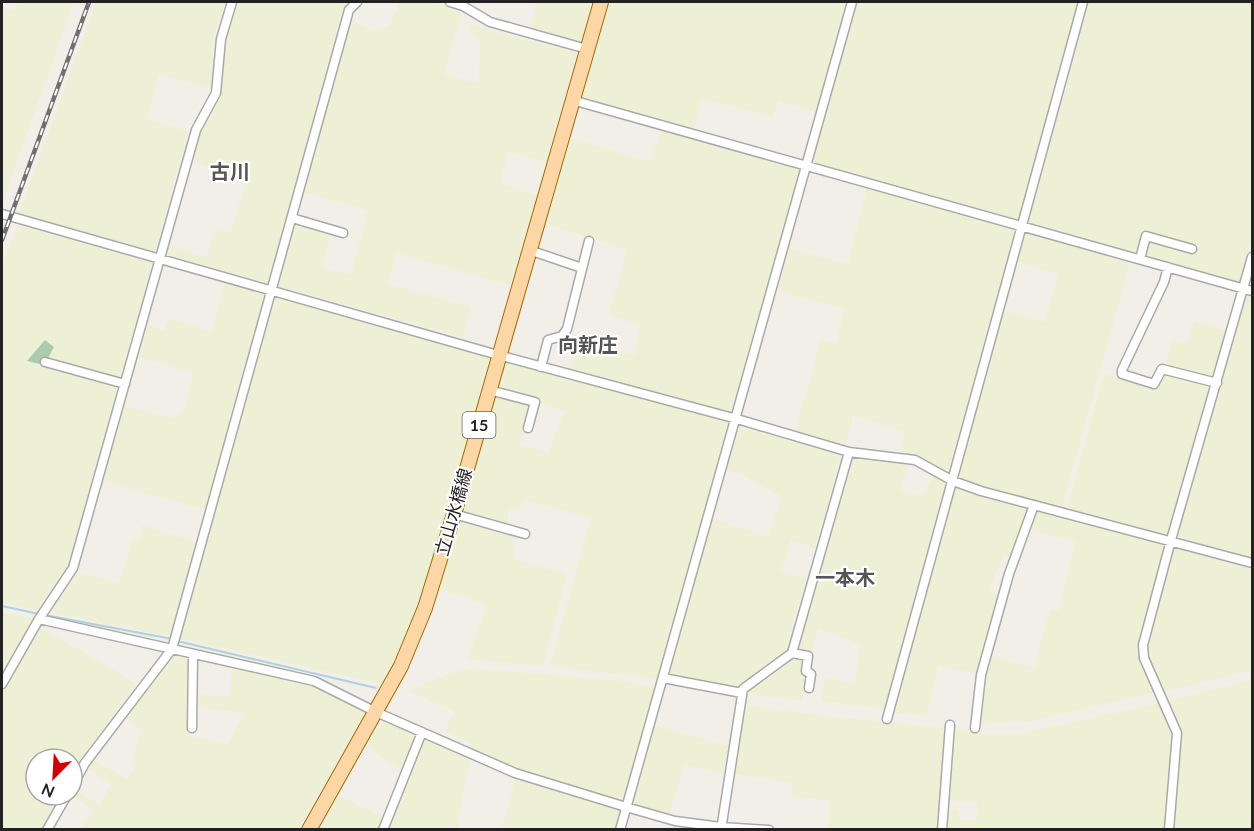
<svg xmlns="http://www.w3.org/2000/svg" width="1254" height="831" viewBox="0 0 1254 831" font-family="Lato,'Noto Sans JP',sans-serif">
<rect width="100%" height="100%" fill="#f2efe9"/>
<path fill="#eef0d5" d="M19 2H74L2 204V7L13 11Z
M96 2H225L213 39 211 89 159 74 147 119 188 131 155 252 19 214Z
M236 2H348L343 7 268 283 166 255 167 245 207 257 214 230 230 233 245 186 192 160 199 135 220 96 224 39Z
M400 2H429L462 12 444 74 479 84 480 41 470 31V25L577 53 546 162 508 152 500 184 537 195 510 285 397 253 388 284 471 307 463 337 277 286 294 222 330 234 322 267 351 275 368 210 303 192 350 20 374 31 389 26Z
M537 2H594L583 42 530 28Z
M606 2H847L816 112 778 101 773 117 702 99 694 130 577 98Z
M855 2H1080L1020 221 812 163Z
M1090 2H1252V237L1240 284 1028 223Z
M662 130 802 168 733 415 570 369 579 342 634 355 640 325 609 314 627 250 543 223 569 137 650 162Z
M867 188 1017 228 950 474 916 455 901 454 904 431 853 416 845 447 795 432 821 339 836 343 845 309 778 292 789 249 848 264Z
M17 225 152 263 120 379 28 361 118 385 68 565 36 610 2 602V267Z
M1031 232 1131 260 1062 507 957 479 1003 310 1045 322 1058 274 1016 262 1025 236Z
M225 283 262 293 266 298 206 510 103 481 124 406 176 419 185 407 193 373 139 357 148 325 164 331 169 319 212 332Z
M1246 293 1252 294V560L1177 538Z
M278 297 490 358 430 573 406 639 381 684 180 638 274 300Z
M1194 321 1225 331 1213 378 1165 366 1172 340 1187 343Z
M504 360 731 423 659 679 550 666 591 518 525 500 520 508 509 510 507 524 460 512 494 395 531 405 519 444 548 453 565 411 497 388Z
M1104 373 1156 388 1165 373 1211 385 1169 536 1067 509Z
M737 427 841 454 815 548 791 540 781 571 806 578 785 650 735 688 671 677 668 671 710 518 768 537 781 496 741 475 725 470Z
M851 458 909 465 900 490 923 495 933 476 948 484 886 709 821 701 826 677 855 684 860 644 818 628 811 652 797 650Z
M955 486 1029 507 1012 557 1003 556 988 593 1000 596 979 674 938 666 926 716 895 713Z
M1036 509 1167 545 1142 636 1139 653 1156 692 1030 721 981 724 984 682 992 656 1034 668 1050 610H1059L1075 542 1029 529Z
M459 521 512 536 515 560 567 574 543 666 468 659 486 606 465 597 439 591Z
M142 525 197 542 171 637 50 612 78 572 119 583 133 540 139 541Z
M1174 548 1252 569V670L1164 692 1148 658 1146 648Z
M2 612 32 619 2 674Z
M38 626 136 683 80 762 72 776V759H36V795H62L43 829 2 830V690Z
M172 653 188 657 189 736 228 744 245 713 195 707 196 694 230 697 232 666 313 684 366 710 299 829H81L93 810 70 795 74 790 100 804 111 784 87 768 92 759 127 779 137 763 133 760 141 729 123 717Z
M792 659 804 661 803 672 806 676 802 701 745 694Z
M471 668 624 681 656 688 623 802 511 768 468 750 470 743 445 732 454 711 407 691 448 674Z
M1252 680V829H1171L1177 725 1168 701Z
M1160 703 1171 729 1165 829 946 830 948 810H958L960 820H977V803L948 800 953 729 984 734H1019Z
M742 705 833 717 945 728 937 829H828L830 801 791 796 793 783 732 773Z
M382 719 416 736 402 771 367 747Z
M654 725 729 746 723 774 684 765 669 815 631 804Z
M424 738 471 758 462 796 458 829 386 830Z
M516 777 621 810 616 829 502 830Z
M339 796 384 817 379 829 319 830Z"/>
<path fill="#aacbaf" d="M45 340 54 347 44 365 27 361Z"/>
<g fill="none" stroke-linecap="round" stroke-linejoin="round">
<path stroke="#aad3df" stroke-width="2" d="M2 606 39 614
M45 615 172 639
M177 641 376 688"/>
<defs>
<path id="minor" d="M450 2 463 6 490 22 587 49
M572 100 1252 291
M2 214 498 355 737 419 849 452 915 460 953 481 981 491 1252 563
M292 218 343 233
M529 250 582 268
M1140 259 1146 236 1192 249
M1168 267 1164 282 1122 370V374L1154 384 1162 369 1217 383
M45 362 125 384
M541 367 548 340 562 336 567 329 589 241
M489 390 535 402 528 428
M454 514 525 534
M39 619 314 681 376 712 515 773 626 807 675 821 721 827 769 830
M792 653 808 656 806 671 811 674 809 688
M663 678 742 693
M2 684 39 619 73 568 196 130 216 93 221 39 232 2
M887 719 1083 2
M192 728 193 654
M975 728 981 675 1009 574 1034 505
M72 787 85 763 172 649 349 10 357 2
M47 830 67 795
M383 830 422 732
M620 830 852 2
M721 830 743 689 792 653 849 452
M942 830 950 725
M1169 830 1177 733 1144 658 1143 645 1171 540 1252 257"/>
<path id="primary" d="M309 830 401 666 425 608 454 514 601 2"/>
</defs>
<use href="#minor" stroke="#a9a9a9" stroke-width="11"/>
<use href="#primary" stroke="#a06b00" stroke-width="16"/>
<use href="#minor" stroke="#fff" stroke-width="8"/>
<use href="#primary" stroke="#fcd6a4" stroke-width="14"/>
<defs>
<path id="rail" d="M2 240 89 2"/>
</defs>
<use href="#rail" stroke="#707070" stroke-width="4.5"/>
<use href="#rail" stroke="#fff" stroke-width="2" stroke-dasharray="7" stroke-linecap="butt"/>
</g>
<g text-anchor="middle" stroke-width="4.5" stroke-linejoin="round" paint-order="stroke">
<rect fill="#fff" stroke="#646464" stroke-width="1.5" x="462.5" y="412" width="33" height="26" rx="4.5"/>
<g font-size="16" font-weight="bold" fill="#222">
<text x="479" y="431">15</text>
</g>
<g font-size="18" fill="#222" stroke="#fff">
<text transform="translate(454 512) rotate(-74)" y="6">立山水橋線</text>
</g>
<g font-size="20" font-weight="bold" fill="#555" stroke="#fff">
<text x="230" y="179">古川</text>
<text x="588" y="352">向新庄</text>
<text x="845" y="585">一本木</text>
</g>
</g>
<rect width="1254" height="831" fill="none" stroke="#222222" stroke-width="6"/>
<g transform="translate(54 777) rotate(204)"><circle r="28" fill="#ffffff" stroke="#a7a7a7" stroke-width="1.5"/>
<path d="M0-4.5L10 22L0 15L-10 22Z" fill="#d40000"/>
<text y="-9" font-size="16" font-weight="bold" text-anchor="middle" fill="#222222">N</text>
</g>
</svg>
